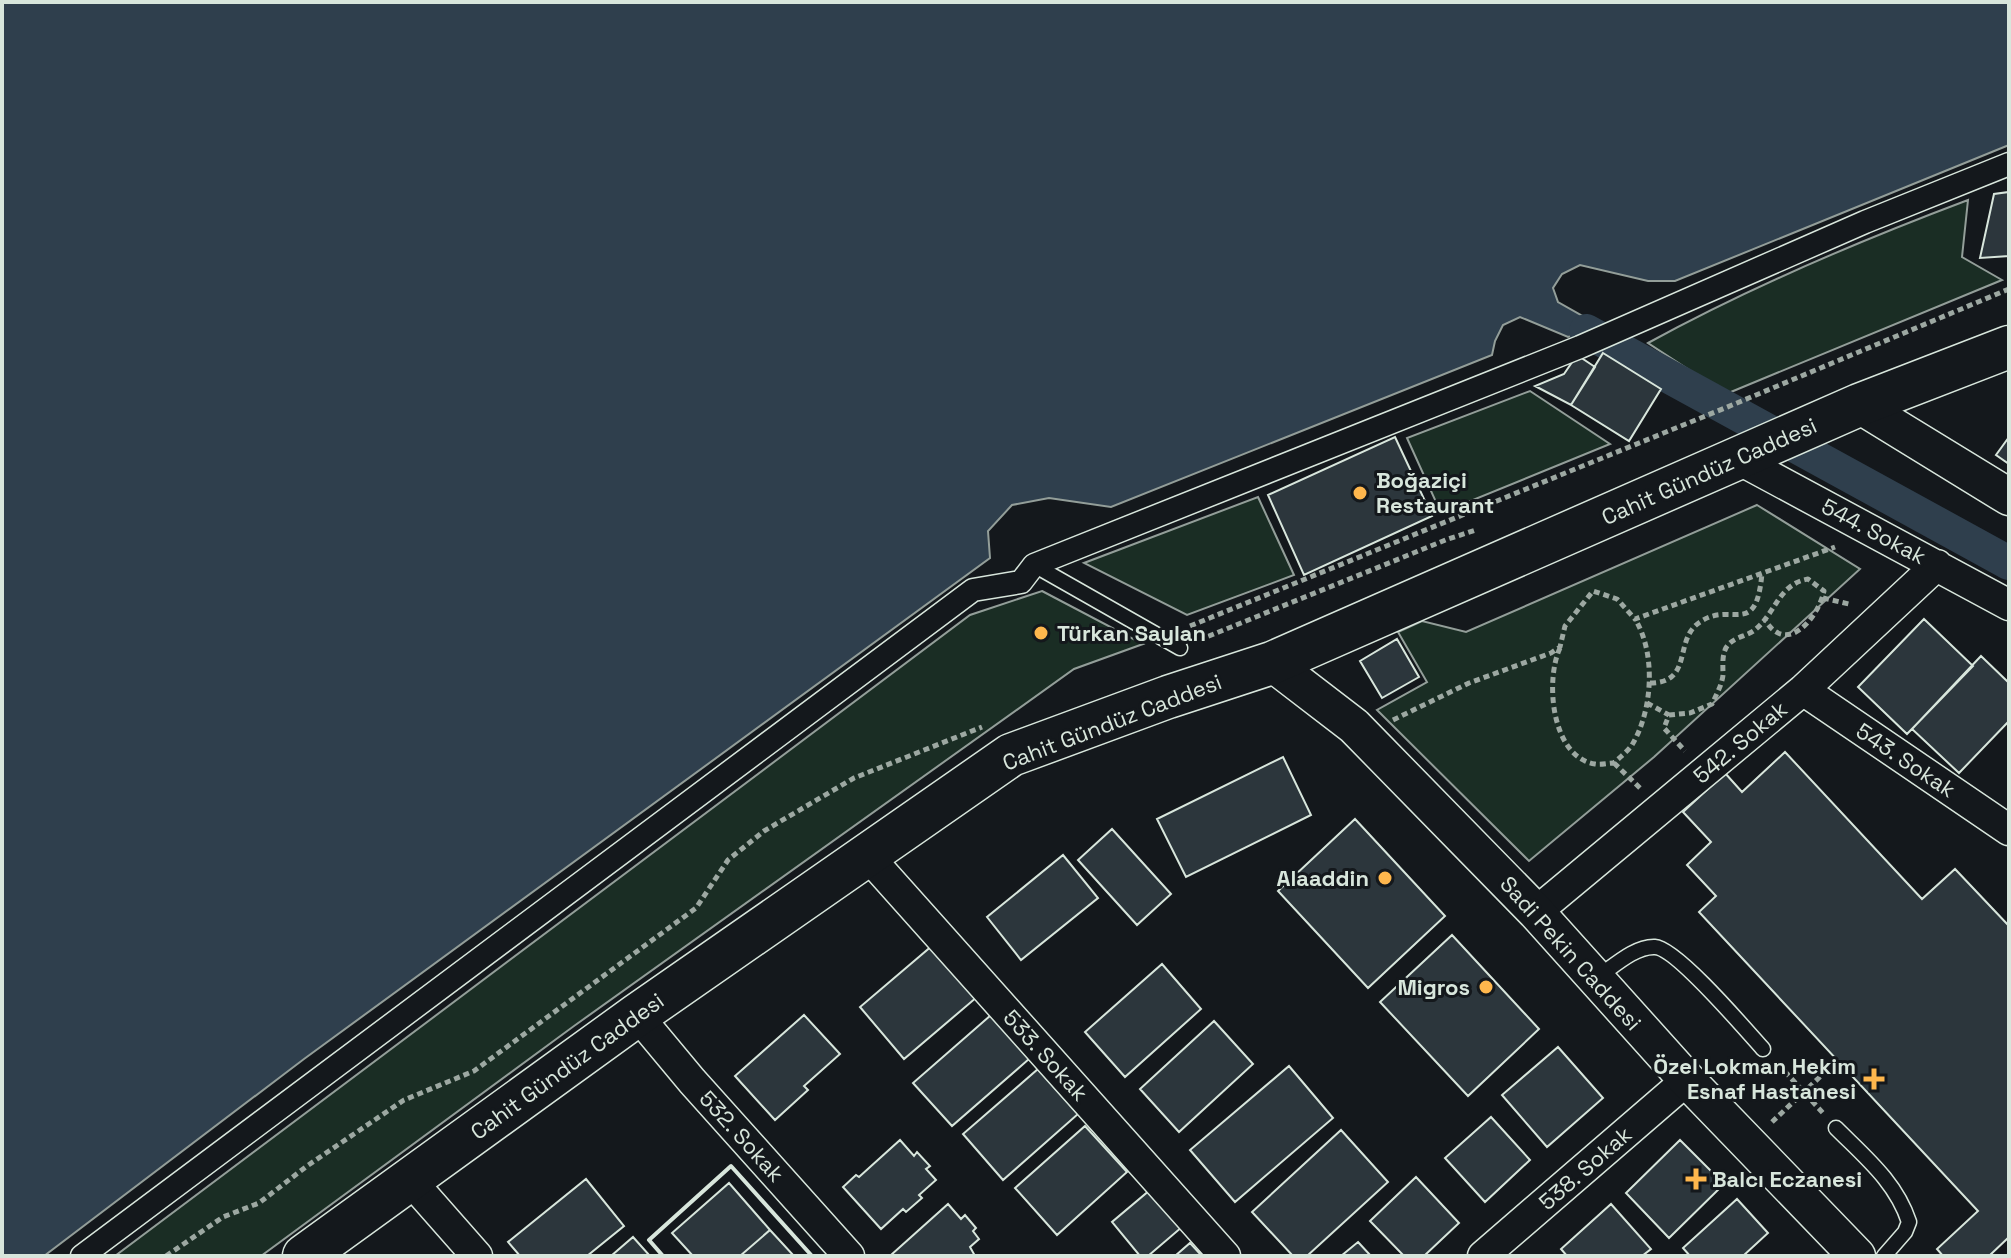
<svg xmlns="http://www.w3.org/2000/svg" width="2011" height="1258" viewBox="0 0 2011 1258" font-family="'Space Grotesk',sans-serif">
<rect width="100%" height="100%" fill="#14181c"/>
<path fill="#1a2d24" stroke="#939e99" stroke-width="2" d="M1968 200 1962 257 2002 280 1726 394 1648 343C1750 287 1859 241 1968 200Z
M1530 391 1610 444 1441 513 1407 438Z
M1258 497 1294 575 1187 615 1084 563Z
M1757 505 1860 569 1654 757 1529 861 1377 710 1427 682 1398 632 1422 621 1466 632Z
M1042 591 1143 644 1074 669 574 1026 261 1256H115L970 615Z"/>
<path fill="#2f3f4d" stroke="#939e99" stroke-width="2" d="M2 2H2009V145L1675 281H1648L1580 265 1562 274 1553 288 1558 302 1602 327 1568 337 1520 317 1503 325 1495 341 1492 355 1111 507 1049 498 1012 505 988 531 990 558 304 1059 44 1256H2Z"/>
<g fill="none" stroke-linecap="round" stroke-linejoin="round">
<path stroke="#2f3f4d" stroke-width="34" d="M1586 331 2009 563"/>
</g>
<path fill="#2c363c" stroke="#d8e6dc" stroke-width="2" d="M2009 192V256L1980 258 1994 194Z
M1603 353 1661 389 1629 441 1571 405Z
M1577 355 1595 367 1571 405 1535 386 1564 374Z
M1395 437 1432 516 1304 575 1268 495Z
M2009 437V464L1996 455Z
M1924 619 1973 666 1907 734 1858 687Z
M1397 639 1419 677 1382 698 1360 661Z
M1981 656 2009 683V721L1959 773 1912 729Z
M1785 752 1922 899 1955 869 2009 926V1237L1989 1256H1943L1937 1249 1978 1211 1699 912 1716 896 1687 865 1711 842 1683 812 1725 773 1742 792Z
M1283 757 1311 815 1186 877 1157 819Z
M1355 819 1445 916 1368 988 1278 891Z
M1112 829 1171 894 1137 925 1078 860Z
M1063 855 1098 898 1021 960 987 917Z
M1452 935 1539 1029 1468 1096 1380 1002Z
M933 945 977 997 904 1059 860 1007Z
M1162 964 1201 1009 1125 1077 1085 1032Z
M804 1015 840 1054 804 1086 808 1090 775 1120 735 1076Z
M991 1015 1029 1059 952 1126 913 1083Z
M1214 1021 1253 1064 1179 1132 1140 1089Z
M1558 1047 1603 1098 1547 1147 1502 1095Z
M1289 1066 1333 1118 1235 1202 1190 1150Z
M1038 1069 1078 1114 1003 1180 963 1134Z
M1491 1117 1530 1160 1485 1202 1445 1158Z
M1085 1126 1127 1172 1057 1235 1015 1188Z
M1341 1130 1388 1182 1307 1256H1293L1252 1212Z
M900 1140 914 1156 917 1152 930 1166 926 1169 936 1180 919 1195 922 1198 906 1212 903 1209 881 1229 843 1187 856 1175 859 1177Z
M1680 1140 1724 1184 1669 1238 1626 1193Z
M1416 1177 1459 1223 1424 1256H1404L1370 1221Z
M586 1179 624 1226 587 1256H520L508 1242Z
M729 1183 770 1230 740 1256H693L672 1233Z
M1150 1190 1182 1227 1148 1256H1140L1112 1222Z
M1737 1199 1768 1233 1743 1256H1690L1683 1248Z
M948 1204 961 1219 965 1215 976 1228 973 1231 979 1239 970 1247 975 1256 891 1255Z
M1611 1204 1651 1249 1642 1256H1567L1561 1249Z
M770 1230 794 1256H740Z
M633 1237 650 1256H611Z
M1358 1242 1371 1256H1341Z
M1190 1243 1202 1256H1175Z"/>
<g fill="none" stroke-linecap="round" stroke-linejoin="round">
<defs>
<path id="service" d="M1034 565 1180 648
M1595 979C1612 968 1634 946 1655 947 1676 948 1746 1030 1763 1049
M1836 1128C1865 1157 1896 1182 1909 1222L1905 1232 1884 1256"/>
<path id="pedestrian" d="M82 1256 973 590 1021 582 1034 565 1580 347 1865 222 2009 164"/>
<path id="minor" d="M1738 459 2009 605
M1803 690 2009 830
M866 854 1225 1256
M1536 912 1803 690 1937 565
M637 1015 692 1081 849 1256
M411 1181 477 1256
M1483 1256 1687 1080"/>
<path id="tertiary" d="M1859 405 2009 497
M1272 663 1354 726 1536 912 1687 1080 1857 1256"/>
<path id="secondary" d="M304 1256 637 1015 1011 755 1168 697 1272 663 1859 405 2009 347"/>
</defs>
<use href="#service" stroke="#d8e6dc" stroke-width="17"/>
<use href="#pedestrian" stroke="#d8e6dc" stroke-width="25"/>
<use href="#minor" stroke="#d8e6dc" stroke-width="33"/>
<use href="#tertiary" stroke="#d8e6dc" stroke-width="39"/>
<use href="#secondary" stroke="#d8e6dc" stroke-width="45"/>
<path stroke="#9da8a2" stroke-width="5" stroke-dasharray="6 4" stroke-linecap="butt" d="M1823 598 1849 604
M1190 626 1725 408 2009 289
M1199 640 1448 539 1476 530
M1560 648C1545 680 1551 757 1595 764 1601 765 1608 763 1614 763 1620 757 1628 751 1632 745 1653 710 1656 653 1635 619
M1650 683C1694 683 1673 639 1700 622 1732 600 1756 640 1762 573
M1647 703 1669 715 1664 728 1685 751
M1669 715 1690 713 1712 704C1716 695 1722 685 1723 675 1723 667 1722 657 1725 650 1730 637 1747 637 1756 629 1776 612 1779 584 1808 579L1824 591C1818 618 1787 656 1765 620
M1393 720 1469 683 1551 653 1560 647 1565 626 1593 591 1617 599 1635 619 1835 547
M1614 763 1640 788
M1778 1064 1823 1113
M1772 1122 1823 1074
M166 1256 223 1217 259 1203 307 1166 404 1100 474 1071 696 908 728 860 764 831 854 778 982 727"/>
<use href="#service" stroke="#14181c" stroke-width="14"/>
<use href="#pedestrian" stroke="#14181c" stroke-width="22"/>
<use href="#minor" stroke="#14181c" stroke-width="30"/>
<use href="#tertiary" stroke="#14181c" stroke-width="36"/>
<use href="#secondary" stroke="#14181c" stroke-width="42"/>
<path stroke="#d8e6dc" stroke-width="4" d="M663 1256 649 1240 731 1166 812 1256"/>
</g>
<g fill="#ffb74d" stroke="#14181c" stroke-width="3">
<circle cx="1360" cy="493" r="8"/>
<circle cx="1041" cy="633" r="8"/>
<circle cx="1385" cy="878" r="8"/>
<circle cx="1486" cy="987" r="8"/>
<path d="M1870 1067h8v8h8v8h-8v8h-8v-8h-8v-8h8z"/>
<path d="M1692 1167h8v8h8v8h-8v8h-8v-8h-8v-8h8z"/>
</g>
<g text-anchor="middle" stroke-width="6" stroke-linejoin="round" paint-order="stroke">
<g font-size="22" fill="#d8e6dc" stroke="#14181c">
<text transform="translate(1709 471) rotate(-24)" y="8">Cahit Gündüz Caddesi</text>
<text transform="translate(1874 531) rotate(28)" y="8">544. Sokak</text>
<text transform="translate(1112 722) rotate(-21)" y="8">Cahit Gündüz Caddesi</text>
<text transform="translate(1740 742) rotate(-40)" y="8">542. Sokak</text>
<text transform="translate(1906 760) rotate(34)" y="8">543. Sokak</text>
<text transform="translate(1571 953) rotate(48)" y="8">Sadi Pekin Caddesi</text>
<text transform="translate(1046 1055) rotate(48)" y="8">533. Sokak</text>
<text transform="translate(567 1066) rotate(-36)" y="8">Cahit Gündüz Caddesi</text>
<text transform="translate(742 1136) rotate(48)" y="8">532. Sokak</text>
<text transform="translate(1585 1168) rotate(-41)" y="8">538. Sokak</text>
</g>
<g font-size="22" font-weight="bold" fill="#d8e6dc" stroke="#14181c" text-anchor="start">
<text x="1376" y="488">Boğaziçi<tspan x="1376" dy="25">Restaurant</tspan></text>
<text x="1057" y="641">Türkan Saylan</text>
<text x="1369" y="886" text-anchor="end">Alaaddin</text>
<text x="1470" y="995" text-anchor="end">Migros</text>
<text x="1856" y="1074" text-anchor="end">Özel Lokman Hekim<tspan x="1856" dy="25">Esnaf Hastanesi</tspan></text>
<text x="1712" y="1187">Balcı Eczanesi</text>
</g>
</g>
<rect width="2011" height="1258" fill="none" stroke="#d8e6dc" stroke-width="8"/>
</svg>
